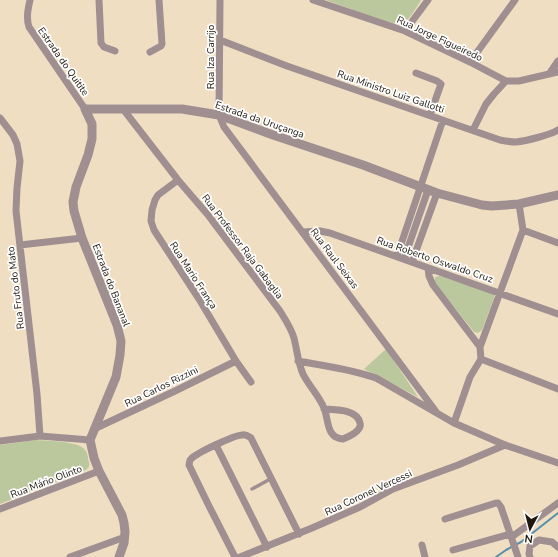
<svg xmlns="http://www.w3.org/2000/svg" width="558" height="557" viewBox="0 0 558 557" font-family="'Nunito Sans',sans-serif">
<rect width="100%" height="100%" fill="#f0dec2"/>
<path fill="#bbc79c" d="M326 0H421C418 5 408 22 402 24 392 26 339 4 326 0Z
M440 276 494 294V298L482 330 478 333 474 332 435 283V277Z
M386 349 418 397 364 369Z
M36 440C47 441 80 441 85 450 87 452 88 456 88 459 90 464 90 467 86 470L0 504V445Z"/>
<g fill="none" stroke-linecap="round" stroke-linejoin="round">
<path stroke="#558fab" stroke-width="2" d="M496 557 506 550 521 542 558 513"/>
<path stroke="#9f8f91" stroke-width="3.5" d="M252 489 272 478"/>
<path stroke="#9f8f91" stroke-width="7" d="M30 0C28 9 26 18 29 27L85 109
M99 0 101 43 104 47 115 51
M220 0 219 115 224 127 437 413
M313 0 405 31 470 62 506 81H519L558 72
M405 31 428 0
M220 40 287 66 500 140C505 141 511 142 516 142 526 141 550 135 558 130
M150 52 161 46 162 44 159 0
M470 62 515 0
M416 73 437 81 441 84 430 115
M549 74 558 61
M123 109 178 180 208 215 280 311C285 319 291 328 294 338 297 350 298 363 303 374 309 386 319 396 324 408 329 420 326 438 343 439 348 437 353 435 357 431 359 429 361 426 360 423 357 409 335 410 324 409
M0 118 13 135 17 144 20 161 17 188 16 211 37 394 40 436
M473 130 486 104 494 94 506 81
M178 180 158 195 155 200 152 210 151 221 154 230 199 299 236 361 251 382
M523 230 558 243
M303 232 320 231 330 233 558 314
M20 245 82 238
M397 256 443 120
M404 259 428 190
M412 262 437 193
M428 268 429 276 433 285 480 347
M481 359 558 389
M298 361C325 366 351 369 376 378L454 423 505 445 558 463
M454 423 470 377 481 359 480 347 523 230 519 204
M94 429 175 391 236 361
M0 441 40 436 90 440
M216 445 267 547
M0 509 99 471
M445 519 496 503H498L501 507 518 557
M513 536 558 503
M422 545 425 557
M453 550 510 534
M70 557 125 537
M235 557 208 504 189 465C190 461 189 461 191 459 196 453 235 435 242 435 246 434 248 436 251 438L299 534
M240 557 312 528 360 507 393 489 458 465 505 445
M530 557 529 554 530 546 539 540 552 542 558 547"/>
<path stroke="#9f8f91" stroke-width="9" d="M119 557 124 543 125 532 124 523 122 515 99 471 94 458 90 440 116 377 120 355 121 341 117 325 82 238 74 211 73 202 76 187 88 155 92 139V124L85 109H182L219 115 273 135 363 165 437 193 482 205 492 206 519 204 558 195"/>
</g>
<g text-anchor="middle" stroke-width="3.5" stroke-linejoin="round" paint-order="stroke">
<g font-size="10" fill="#1e170d" stroke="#fff">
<text transform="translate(440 38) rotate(25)" y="4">Rua Jorge Figueiredo</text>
<text transform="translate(210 57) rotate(-90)" y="4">Rua Iza Carrijo</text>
<text transform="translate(64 61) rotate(55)" y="4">Estrada do Quitite</text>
<text transform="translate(391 91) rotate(19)" y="4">Rua Ministro Luiz Gallotti</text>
<text transform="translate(260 119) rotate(19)" y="4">Estrada da Uruçanga</text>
<text transform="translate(243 246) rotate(53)" y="4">Rua Professor Raja Gabaglia</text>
<text transform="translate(335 258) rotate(53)" y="4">Rua Raul Seixas</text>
<text transform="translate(435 259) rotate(19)" y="4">Rua Roberto Oswaldo Cruz</text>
<text transform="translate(194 275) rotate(57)" y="4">Rua Mario França</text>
<text transform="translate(112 285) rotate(69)" y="4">Estrada do Bananal</text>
<text transform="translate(15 288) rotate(-97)" y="4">Rua Fruto do Mato</text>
<text transform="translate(161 386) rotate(-26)" y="4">Rua Carlos Rizzini</text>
<text transform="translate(46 481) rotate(-21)" y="4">Rua Mário Olinto</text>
<text transform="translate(368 492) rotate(-25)" y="4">Rua Coronel Vercessi</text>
</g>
</g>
<g transform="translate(530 529) rotate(187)" stroke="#ffffff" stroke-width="3" paint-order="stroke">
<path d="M0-3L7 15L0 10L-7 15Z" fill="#1e170d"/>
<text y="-6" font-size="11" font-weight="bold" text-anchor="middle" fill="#1e170d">N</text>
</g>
</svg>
